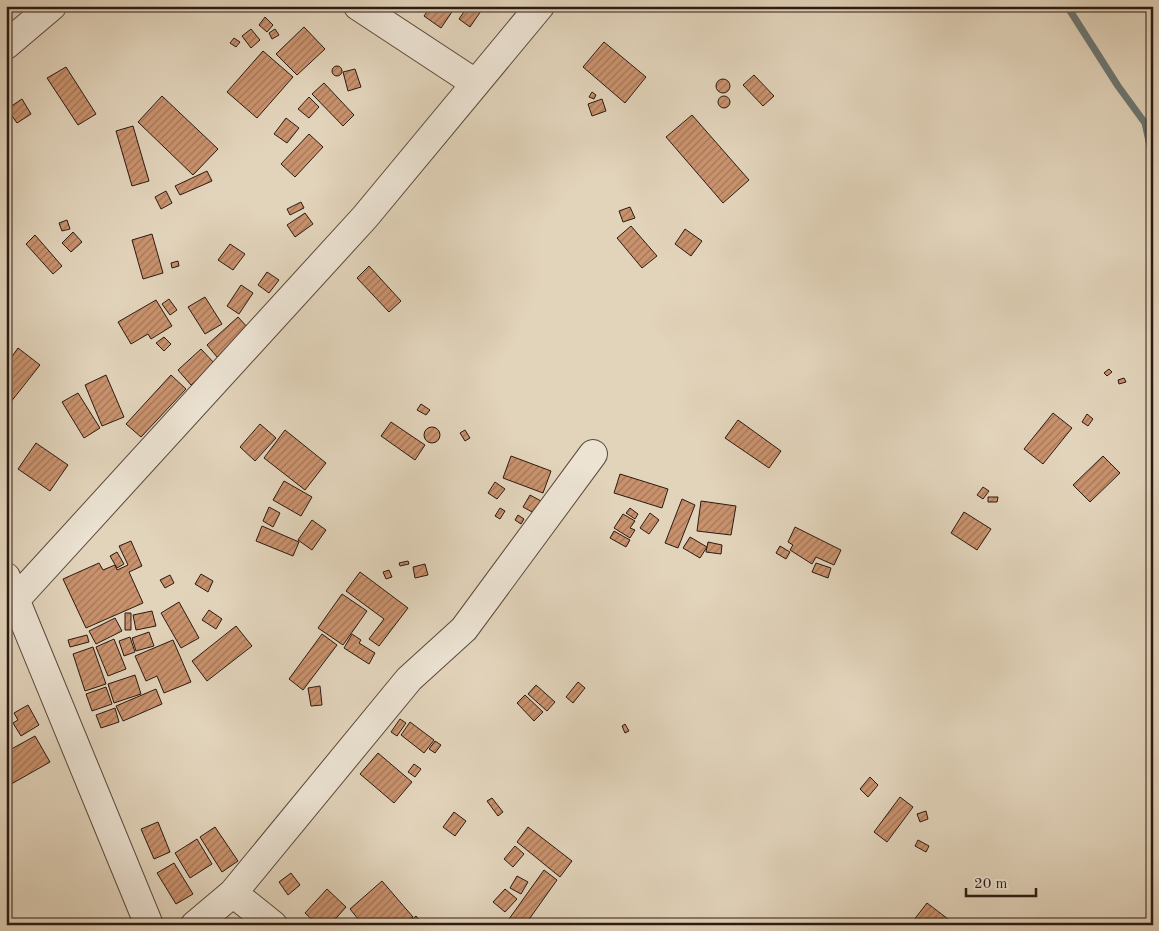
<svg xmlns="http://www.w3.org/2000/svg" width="1159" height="931" viewBox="0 0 1159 931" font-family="'Old Standard TT',serif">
<defs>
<pattern id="building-hatch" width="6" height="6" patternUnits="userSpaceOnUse" patternTransform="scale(1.25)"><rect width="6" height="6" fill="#c9926d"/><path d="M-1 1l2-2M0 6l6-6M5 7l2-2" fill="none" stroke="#a37658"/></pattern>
</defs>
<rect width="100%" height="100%" fill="#e2d4bb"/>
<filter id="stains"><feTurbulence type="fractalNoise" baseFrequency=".004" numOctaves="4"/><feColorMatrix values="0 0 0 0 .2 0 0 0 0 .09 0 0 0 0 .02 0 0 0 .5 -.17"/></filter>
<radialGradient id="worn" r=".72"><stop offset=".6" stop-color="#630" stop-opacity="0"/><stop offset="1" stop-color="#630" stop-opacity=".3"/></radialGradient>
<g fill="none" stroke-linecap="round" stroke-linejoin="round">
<path stroke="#6c7875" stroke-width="7" d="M1067 6 1118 86 1145 123 1153 159"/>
</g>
<path fill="url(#building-hatch)" stroke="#2c1a12" d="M431 6H456L441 28 424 16Z
M468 6H474L481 11 470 27 459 19Z
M265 17 273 25 267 32 259 25Z
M304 27 325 49 297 75 276 54Z
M251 29 260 40 251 48 242 36Z
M275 29 279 35 272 39 269 33Z
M234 38 240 42 236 47 230 43Z
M604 42 646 77 625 103 583 67Z
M263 51 293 77 257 118 227 92Z
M332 71a5 5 0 1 1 10 0a5 5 0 1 1-10 0Z
M66 67 96 114 78 125 47 78Z
M355 69 361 87 348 91 343 72Z
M754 75 774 96 763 106 743 85Z
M716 86a7 7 0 1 1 14 0a7 7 0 1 1-14 0Z
M324 83 354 115 343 126 312 94Z
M592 92 596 95 594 99 589 97Z
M162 96 218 149 193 175 138 122Z
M718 102a6 6 0 1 1 12 0a6 6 0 1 1-12 0Z
M309 97 319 107 309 118 298 109Z
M22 99 31 114 17 123 7 109Z
M602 99 606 111 592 116 588 104Z
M692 115 749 180 723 203 666 137Z
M286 118 299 128 287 143 274 134Z
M133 126 149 181 132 186 116 131Z
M309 134 323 147 295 177 281 164Z
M207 171 212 181 180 195 175 186Z
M166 191 172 203 161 209 155 197Z
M301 202 304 208 290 215 287 209Z
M630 207 635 218 623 222 619 211Z
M305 213 313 224 295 237 287 225Z
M67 220 70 229 62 231 59 223Z
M631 226 657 256 642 268 617 238Z
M685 229 702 241 691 256 675 244Z
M73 232 82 242 71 252 62 243Z
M152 234 163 273 143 279 132 240Z
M35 235 62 266 53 274 26 244Z
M230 244 245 254 233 270 218 260Z
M178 261 179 266 172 268 171 263Z
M369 266 401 301 389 312 357 278Z
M267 272 279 280 269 293 258 285Z
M241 285 253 293 239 314 227 306Z
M205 297 222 324 205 334 188 307Z
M169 299 177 310 170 315 162 304Z
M156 300 172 326 151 339 148 334 131 344 118 322Z
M238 317 249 329 217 357 207 345Z
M164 337 171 344 164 351 156 343Z
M18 348 40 365 10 403 6 400V353L11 358Z
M201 349 215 364 191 385 178 370Z
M1109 369 1112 372 1107 376 1104 373Z
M106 375 124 417 102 426 85 385Z
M171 375 186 389 141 437 126 424Z
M1124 378 1126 382 1119 384 1118 380Z
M78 393 100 428 84 438 62 402Z
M421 404 430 410 426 415 417 410Z
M1053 413 1072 428 1043 464 1024 449Z
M1087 414 1093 419 1088 426 1082 422Z
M738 420 781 451 769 468 725 438Z
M391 422 425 445 415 460 381 436Z
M260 424 276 438 255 461 240 447Z
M424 435a8 8 0 1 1 16 0a8 8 0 1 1-16 0Z
M285 430 326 463 305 490 264 458Z
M465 430 470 438 465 441 460 433Z
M36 443 68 465 50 491 18 469Z
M511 456 551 471 543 493 503 478Z
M1103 456 1120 473 1090 502 1073 485Z
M620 474 668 489 662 508 614 493Z
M284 481 312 497 301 516 273 500Z
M495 482 505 489 497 499 488 493Z
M983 487 989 491 983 499 977 495Z
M530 495 541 501 534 513 523 507Z
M988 497H998L997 502H988Z
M682 499 695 505 678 548 665 543Z
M701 501 736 506 731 535 697 531Z
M269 507 280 513 273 527 263 521Z
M500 508 505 511 500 519 495 516Z
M630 508 638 514 635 519 626 513Z
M964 512 991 529 977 550 951 533Z
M650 513 659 520 649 534 640 528Z
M623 514 635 521 630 528 635 530 630 538 614 528Z
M518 515 524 519 521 524 515 520Z
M312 520 326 530 312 550 298 540Z
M262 526 299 542 293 556 256 541Z
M795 527 841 550 834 565 816 557 812 564 790 550 793 545 788 542Z
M614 531 630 540 626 547 610 538Z
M690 537 707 547 700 558 683 548Z
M131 541 142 566 129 572 143 603 86 628 63 579 99 563 103 570 115 565 117 570 128 565 119 546Z
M708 542 722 545 721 554 706 552Z
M780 546 790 552 786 559 776 553Z
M117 552 124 564 117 568 110 556Z
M408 561 409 564 400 566 399 563Z
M816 563 831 568 828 578 812 572Z
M425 564 428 575 415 578 413 567Z
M389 570 392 577 386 579 383 572Z
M360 572 408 608 379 646 369 639 384 619 346 591Z
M201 574 213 581 208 592 195 584Z
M170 575 174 583 165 588 160 580Z
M342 594 367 611 343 645 318 628Z
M179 602 199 638 181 648 161 613Z
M209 610 222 619 216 629 202 620Z
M152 611 156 626 136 630 133 615Z
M125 613H131V630H125Z
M115 618 122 631 96 644 89 631Z
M236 626 252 646 207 681 192 661Z
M149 632 154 646 136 651 132 638Z
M322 634 337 645 303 690 289 679Z
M352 634 361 640 359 643 375 653 369 664 344 648Z
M87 635 89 642 70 647 68 640Z
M130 637 135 652 124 656 119 641Z
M114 639 126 669 108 676 96 647Z
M173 640 191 682 164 693 157 676 146 681 135 656Z
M93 647 106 684 85 691 73 654Z
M135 675 141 694 114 703 108 684Z
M578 682 585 688 573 703 566 697Z
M536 685 555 702 547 711 528 694Z
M320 686 322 705 311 706 308 688Z
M106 687 112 704 92 711 86 694Z
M156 689 162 704 123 721 116 706Z
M525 695 543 712 534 721 517 703Z
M28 705 39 725 21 736 13 723 18 720 14 713Z
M115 708 119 722 101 728 96 715Z
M400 719 406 723 397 736 391 732Z
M410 722 434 740 424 753 401 735Z
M625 724 629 731 625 733 622 726Z
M35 736 50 762 6 787V752Z
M435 741 441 745 435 753 429 749Z
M378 753 412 782 394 803 360 774Z
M414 764 421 769 415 777 408 772Z
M870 777 878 785 868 797 860 789Z
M900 797 913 807 887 842 874 832Z
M492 798 503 812 498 816 487 801Z
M926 811 928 819 920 822 917 814Z
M454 812 466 821 455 836 443 827Z
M158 822 170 852 154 859 141 829Z
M215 827 238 861 222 872 200 837Z
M528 827 572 861 560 877 517 842Z
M197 839 212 864 190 878 175 853Z
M918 840 929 846 926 852 915 846Z
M515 846 524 854 513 867 504 859Z
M174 863 193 894 176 904 157 873Z
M544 870 557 880 525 925H517L509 919Z
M291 873 300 885 288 895 279 882Z
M517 876 528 882 521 894 510 888Z
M382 881 413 917 403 925H363L350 909Z
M327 889 346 907 330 925H318L305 913Z
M505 889 517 899 505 912 493 902Z
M927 903 952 922 950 925H910Z
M416 916 423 925H406Z
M339 919 347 925H335Z"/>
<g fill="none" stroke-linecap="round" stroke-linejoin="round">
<defs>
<path id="street" d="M358 6 475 83
M6 45 52 6
M6 577 149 925
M6 610 365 217 540 6
M233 893 273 925
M195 925 233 893 409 679 464 629 593 454"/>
</defs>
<use href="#street" stroke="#5a483c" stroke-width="30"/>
<use href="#street" stroke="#ece3d3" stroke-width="28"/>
</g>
<rect width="1159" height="931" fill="none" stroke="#e2d4bb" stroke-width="25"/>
<rect x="8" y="8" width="1144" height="916" fill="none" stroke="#2c1a12" stroke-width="2.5"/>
<rect x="12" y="12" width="1134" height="906" fill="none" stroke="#2c1a12"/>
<path d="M966 888v8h70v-8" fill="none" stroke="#2c1a12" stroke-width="2.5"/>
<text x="974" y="888" font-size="15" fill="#2c1a12" stroke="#ece3d3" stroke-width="4" paint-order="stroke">20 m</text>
<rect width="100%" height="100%" filter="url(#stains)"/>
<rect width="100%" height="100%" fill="url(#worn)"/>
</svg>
